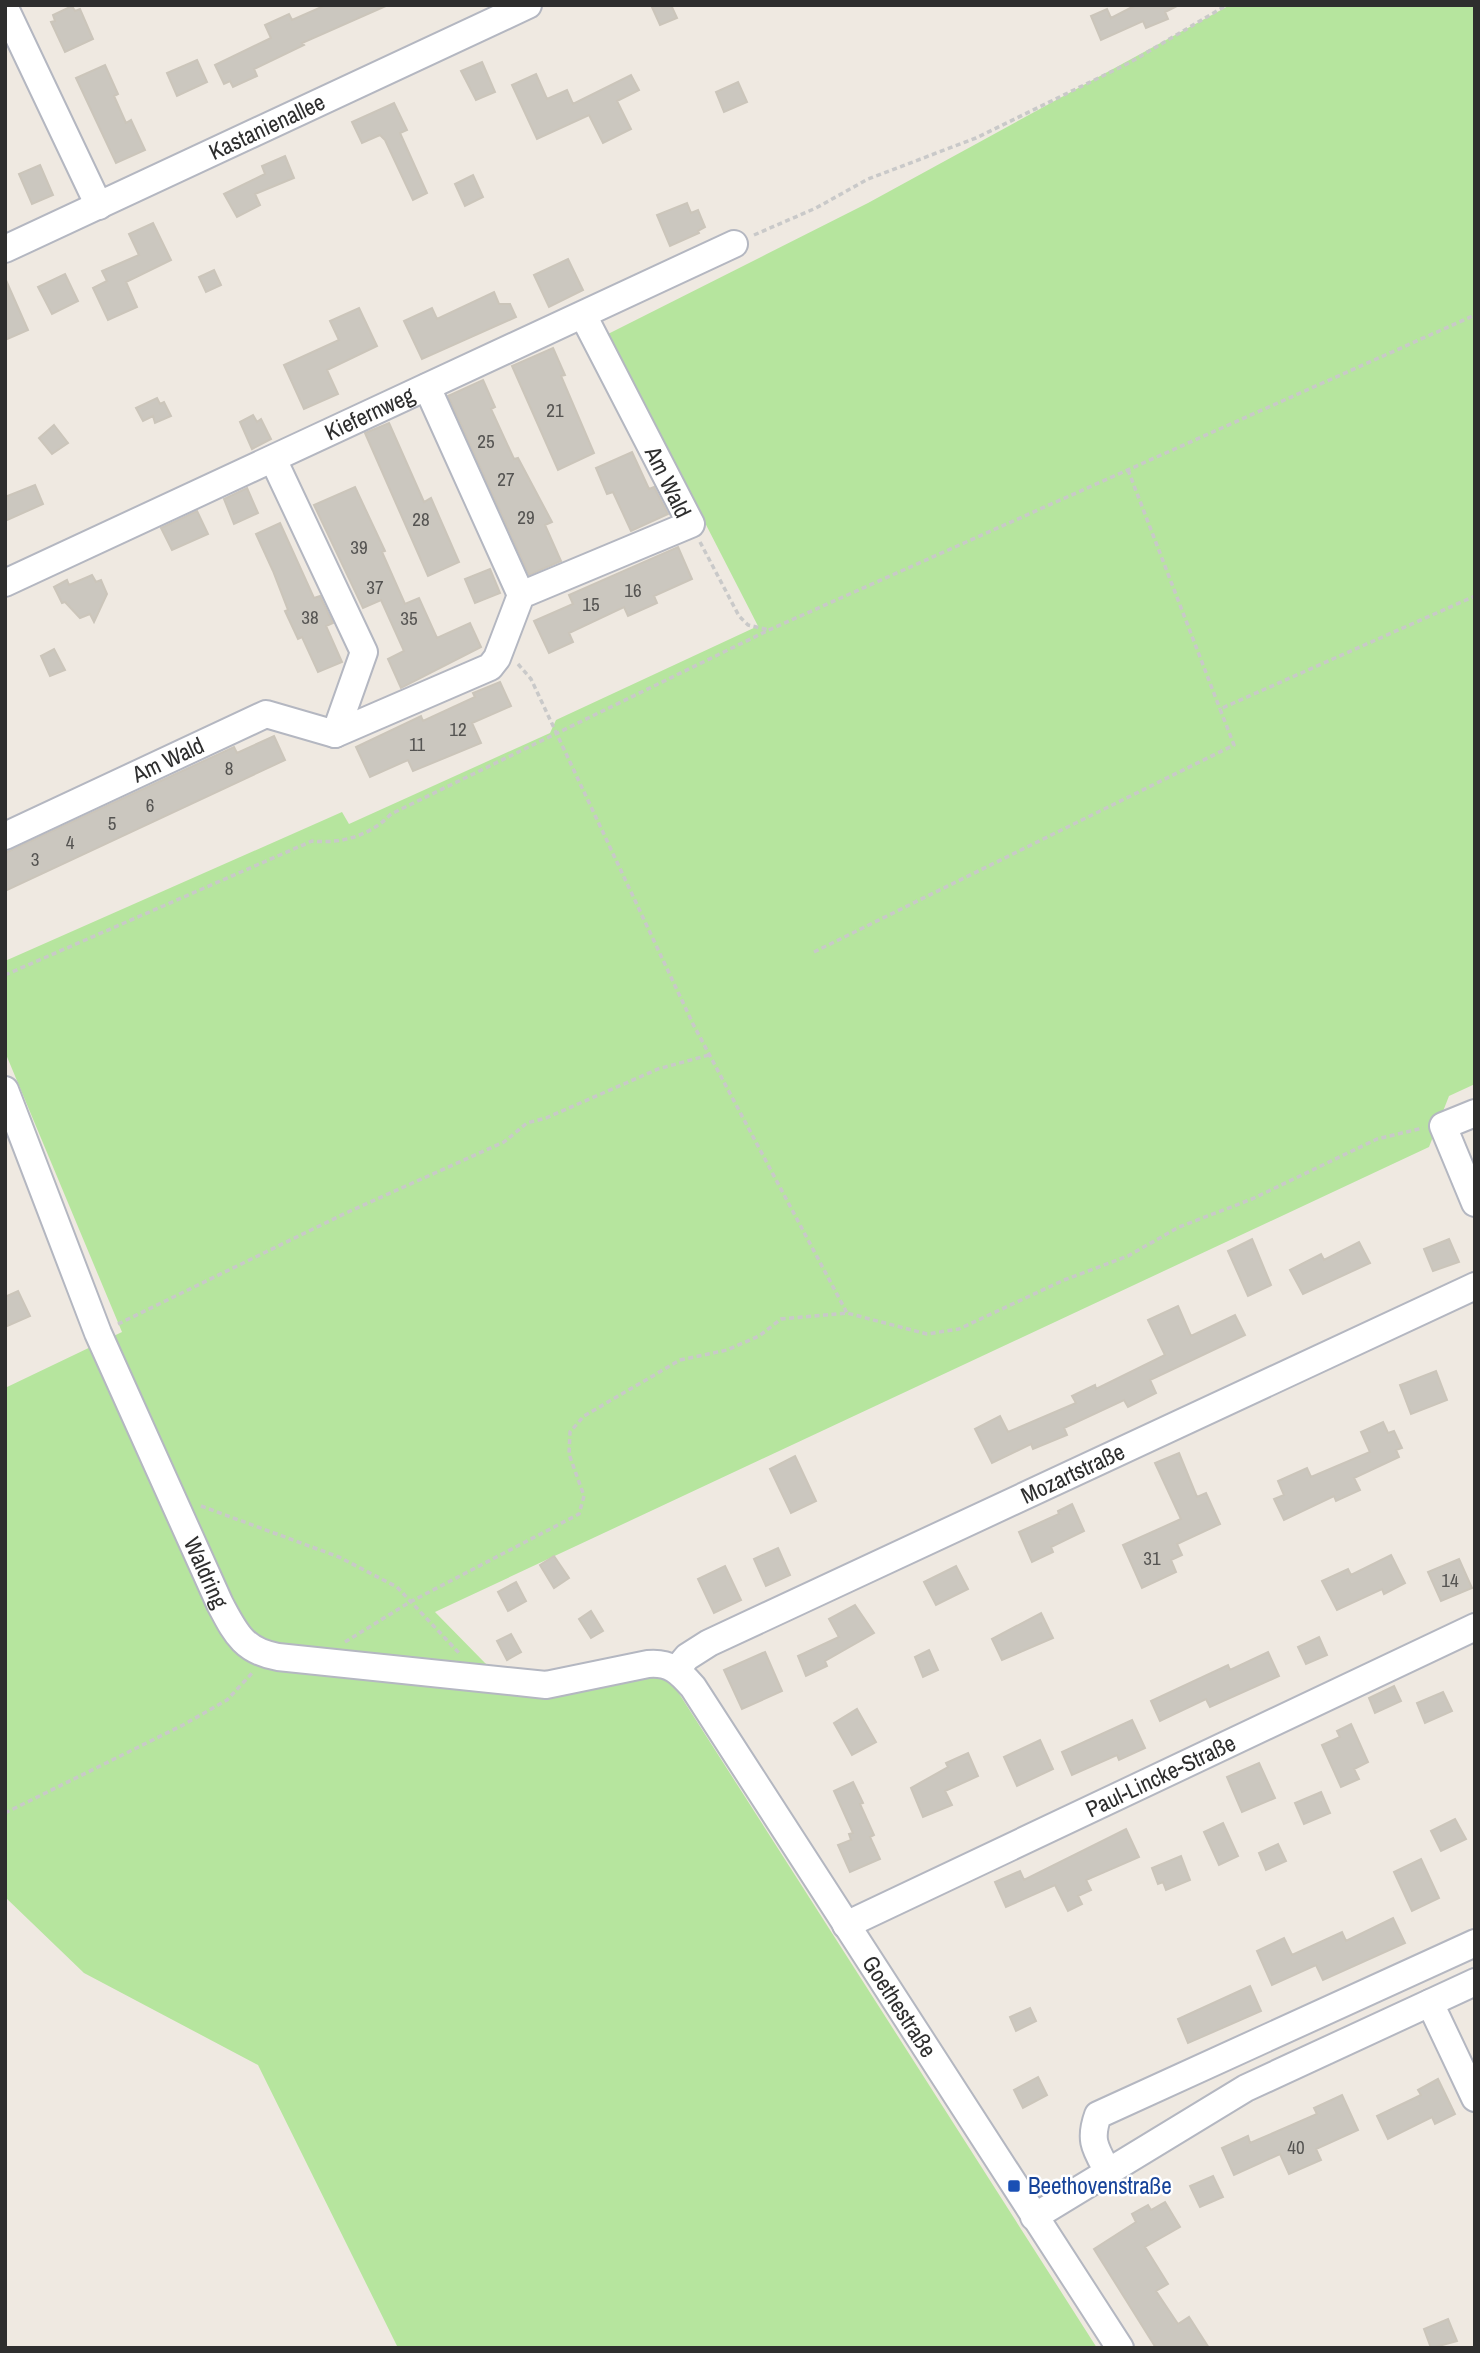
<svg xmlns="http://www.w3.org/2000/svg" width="1480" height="2353" viewBox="0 0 1480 2353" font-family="'Archivo Narrow',sans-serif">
<rect width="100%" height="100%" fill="#efe9e1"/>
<path fill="#b6e59e" d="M1230 5H1475V1084L1449 1096 1429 1147 435 1612 485 1663 529 1697 574 1693 664 1670 1097 2348H398L258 2065 84 1973 5 1897V1388L122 1332 5 1052V961L342 812 349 824 550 733 556 720 758 626 608 334 868 203Z"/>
<path fill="#cbc7bf" stroke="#cbc5ba" stroke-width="2" d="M326 5H388L302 43 304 45 254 69 257 76 233 87 230 81 224 84 215 65 271 38 265 25 289 14 292 20Z
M651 5H671L677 18 660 25Z
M1136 5H1179L1165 12 1168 19 1146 28 1143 21 1101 40 1091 16 1107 9 1111 18Z
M72 6 75 11 80 9 93 39 65 52 51 22 55 21 53 15Z
M197 60 207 82 177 96 167 73Z
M482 62 495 92 476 100 461 71Z
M105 65 118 94 114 96 126 123 131 120 145 150 116 163 76 78Z
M536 74 547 99 567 90 573 104 631 75 639 90 617 101 631 129 603 143 589 115 537 139 512 85Z
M738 82 747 102 724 112 716 92Z
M394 103 407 130 400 133 427 193 413 200 385 140 380 135 362 143 352 122Z
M285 156 294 178 255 194 260 205 237 217 224 194 265 174 262 166Z
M40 165 53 195 32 204 19 174Z
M473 175 483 197 465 206 455 184Z
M687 203 691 213 698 210 705 227 698 231 699 233 670 246 657 215Z
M153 223 171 260 126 282 137 307 108 320 93 288 107 281 102 271 139 255 129 234Z
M568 259 583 290 549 307 534 275Z
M214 270 221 285 206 292 199 277Z
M65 274 78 301 52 314 38 287Z
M5 278 28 330 5 340Z
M494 292 499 304H510L516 317 422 359 404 321 432 308 437 319Z
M359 308 377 346 327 370 338 394 304 409 284 365 339 340 330 321Z
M553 348 565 375 561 376 594 453 558 470 512 366Z
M483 380 495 407 491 409 514 459 518 458 552 522 545 525 561 561 529 575 448 396Z
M157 398 160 404 164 402 171 416 155 423 153 416 143 421 136 408Z
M253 415 257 422 261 419 271 439 252 449 240 422Z
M389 423 424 502 431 498 459 562 428 576 365 433Z
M54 425 68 443 52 454 39 438Z
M632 452 649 489 654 487 668 514 631 531 613 492 607 494 596 468Z
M35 485 43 504 5 521V497Z
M355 487 385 551 382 552 405 604 419 598 437 638 470 623 481 647 401 688 388 659 404 651 381 600 363 608 314 505Z
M247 488 258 513 234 524 224 499Z
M197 511 208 534 172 550 161 528Z
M280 523 314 598 320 596 333 623 326 626 342 662 318 672 302 637 298 639 285 611 288 610 273 571 256 534Z
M678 547 692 579 654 596 657 603 628 616 624 607 569 633 573 642 549 653 534 621 573 604 569 595Z
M490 569 500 593 475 603 465 579Z
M92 575 96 582 101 580 107 594 94 622 90 614 80 618 65 602 62 603 54 587 67 580 69 585Z
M54 649 65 670 50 676 41 656Z
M500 682 511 706 472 723 481 743 413 771 408 760 370 777 356 747 421 716 423 721 475 697 473 693Z
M274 736 285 760 5 891V853L234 747 237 753Z
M1252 1239 1271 1285 1248 1296 1228 1251Z
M1449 1239 1459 1262 1433 1271 1424 1249Z
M1359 1242 1370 1263 1303 1294 1290 1270 1321 1254 1324 1260Z
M18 1291 30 1316 5 1327V1297Z
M1178 1306 1191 1336 1235 1315 1245 1335 1150 1380 1156 1393 1128 1407 1124 1400 1064 1428 1067 1435 1033 1449 1031 1444 992 1463 975 1429 1000 1416 1008 1432 1076 1403 1072 1396 1095 1385 1096 1389 1165 1355 1148 1320Z
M1436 1371 1447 1400 1411 1414 1400 1385Z
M1383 1422 1388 1433 1394 1431 1402 1448 1396 1450 1399 1457 1354 1478 1360 1490 1336 1501 1334 1496 1284 1520 1274 1499 1284 1495 1278 1481 1307 1468 1311 1477 1370 1452 1361 1432Z
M1179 1453 1197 1497 1206 1493 1220 1524 1177 1544 1182 1555 1171 1560 1176 1572 1142 1588 1123 1545 1181 1519 1155 1463Z
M795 1456 816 1501 791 1513 770 1469Z
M1072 1504 1084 1531 1051 1547 1053 1552 1032 1562 1019 1532 1059 1514 1058 1511Z
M778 1548 790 1575 766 1586 754 1559Z
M1391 1555 1405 1583 1384 1594 1382 1589 1337 1610 1322 1581 1348 1569 1351 1575Z
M554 1556 569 1578 554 1588 540 1565Z
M1459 1559 1472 1588 1441 1601 1428 1572Z
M725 1566 741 1600 714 1613 698 1579Z
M956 1566 968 1589 936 1605 924 1582Z
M516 1582 526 1601 508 1611 498 1592Z
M855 1605 874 1633 825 1661 827 1666 806 1676 798 1656 839 1637 829 1619Z
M591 1611 603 1631 591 1638 579 1619Z
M1041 1613 1053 1638 1002 1660 992 1639Z
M511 1634 521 1652 507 1660 497 1641Z
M1319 1637 1327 1655 1306 1664 1298 1647Z
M929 1650 938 1670 923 1677 915 1657Z
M765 1652 782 1691 742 1709 724 1670Z
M1268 1652 1279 1676 1210 1707 1206 1699 1160 1721 1151 1701 1228 1665 1230 1670Z
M1394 1686 1401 1701 1375 1713 1369 1698Z
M1443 1692 1452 1711 1425 1723 1417 1703Z
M857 1709 876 1742 852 1755 834 1723Z
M1132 1720 1145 1748 1119 1760 1117 1755 1072 1775 1062 1752Z
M1351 1724 1368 1762 1354 1769 1359 1779 1341 1787 1322 1745 1340 1737 1337 1731Z
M1040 1740 1053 1769 1017 1786 1004 1757Z
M968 1753 978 1776 945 1791 952 1805 923 1817 911 1788 948 1767 946 1763Z
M1259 1763 1275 1798 1242 1812 1227 1777Z
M853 1782 863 1803 860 1804 874 1835 870 1837 880 1859 850 1872 838 1845 851 1840 849 1834 853 1833 834 1791Z
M1321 1792 1330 1813 1304 1824 1295 1803Z
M1455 1819 1466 1839 1441 1851 1431 1831Z
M1223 1823 1238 1856 1219 1865 1204 1832Z
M1126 1829 1139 1857 1086 1880 1091 1890 1078 1896 1082 1904 1068 1911 1055 1885 1006 1907 995 1882 1020 1871 1024 1880Z
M1278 1844 1286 1861 1266 1870 1259 1853Z
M1181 1856 1190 1880 1166 1890 1163 1882 1158 1884 1152 1868Z
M1421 1859 1439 1898 1412 1911 1394 1872Z
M1393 1918 1405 1943 1323 1980 1316 1965 1272 1985 1257 1951 1284 1938 1292 1955 1342 1932 1346 1941Z
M1250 1986 1261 2011 1188 2043 1178 2019Z
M1030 2008 1036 2021 1016 2031 1010 2017Z
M1038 2077 1047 2095 1023 2108 1014 2090Z
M1438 2079 1455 2114 1435 2124 1432 2117 1388 2139 1377 2116 1421 2095 1418 2090Z
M1342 2095 1358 2130 1316 2149 1321 2160 1289 2174 1280 2154 1234 2175 1222 2148 1248 2136 1250 2143 1317 2114 1314 2108Z
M1213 2176 1223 2197 1200 2207 1190 2186Z
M1165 2202 1180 2227 1145 2247 1168 2284 1156 2291 1178 2324 1189 2317 1209 2348H1156L1094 2249 1136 2222 1132 2214 1148 2205 1151 2210Z
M1448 2319 1457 2341 1431 2348 1424 2329Z"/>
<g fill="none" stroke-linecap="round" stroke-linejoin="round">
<defs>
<g id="minor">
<path d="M5 8 99 206"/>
<path id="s1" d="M5 249 528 5"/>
<path d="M427 387 521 595"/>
<path d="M273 459 364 652 335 734"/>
<path id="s2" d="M5 583 734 244"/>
<path id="s3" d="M5 836 266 714 335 734 490 667 497 658 521 595 691 524 583 315"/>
<path id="s4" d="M5 1090 98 1333 220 1604C235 1632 243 1651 278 1657L546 1685 648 1664C670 1662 679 1671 693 1687L1120 2348"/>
<path d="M1475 1113 1443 1126 1475 1203"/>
<path id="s5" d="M677 1669 687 1657 709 1643 1475 1286"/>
<path id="s6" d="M846 1925 1475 1627"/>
<path d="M1430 2003 1475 2098"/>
<path d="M1107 2170C1095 2148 1089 2140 1098 2115L1475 1943"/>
<path d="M1034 2217 1246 2088 1475 1982"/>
</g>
</defs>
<use href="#minor" stroke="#b4b7c1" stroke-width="30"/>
<path stroke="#c9c9c9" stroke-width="3.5" stroke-dasharray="5 3.5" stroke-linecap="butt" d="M754 235 816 208 868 179 976 138 1129 63 1227 5
M1128 470 1220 709
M700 542 739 616 748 625 769 630
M518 664 531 679 693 1024 847 1313
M814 952 1234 745 1220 709 1475 596
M5 975 312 841C341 844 370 836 391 814L769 630 1475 315
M118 1324 348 1212 504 1142 527 1123 546 1118 658 1069 709 1055
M201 1506 339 1557 397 1587 460 1654
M345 1642 410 1602 579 1514 584 1496 569 1454 570 1432 584 1416 680 1360 727 1350 759 1336 781 1319 847 1313 927 1334 959 1329 1064 1280 1128 1256 1179 1227 1252 1199 1377 1139 1423 1128
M5 1813 183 1725 227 1700 254 1671"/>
<use href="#minor" stroke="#fff" stroke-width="26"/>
</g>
<rect fill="#1a4fb4" stroke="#fff" stroke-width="2.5" x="1007" y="2179" width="14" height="14" rx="3.5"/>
<g text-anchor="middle" stroke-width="5" stroke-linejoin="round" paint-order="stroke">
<g font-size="19" fill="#555452">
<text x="555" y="417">21</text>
<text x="486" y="448">25</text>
<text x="506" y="486">27</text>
<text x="526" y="524">29</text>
<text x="421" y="526">28</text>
<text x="359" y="554">39</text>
<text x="375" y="594">37</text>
<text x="633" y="597">16</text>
<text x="591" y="611">15</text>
<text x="310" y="624">38</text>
<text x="409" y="625">35</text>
<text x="458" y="736">12</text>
<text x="417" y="751">11</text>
<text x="229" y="775">8</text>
<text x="150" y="812">6</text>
<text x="112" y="830">5</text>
<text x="70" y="849">4</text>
<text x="35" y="866">3</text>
<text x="1152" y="1565">31</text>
<text x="1450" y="1587">14</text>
<text x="1296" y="2154">40</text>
</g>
<g font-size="23" fill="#2e2e2e" stroke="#fff">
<text dy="8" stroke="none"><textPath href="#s1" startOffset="289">Kastanienallee</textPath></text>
<text dy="8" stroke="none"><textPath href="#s2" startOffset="402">Kiefernweg</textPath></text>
<text transform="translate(668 482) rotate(64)" y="8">Am Wald</text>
<text dy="8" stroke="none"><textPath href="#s3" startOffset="180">Am Wald</textPath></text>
<text dy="8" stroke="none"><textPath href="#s5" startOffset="443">Mozartstraße</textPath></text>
<text dy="8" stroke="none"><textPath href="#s4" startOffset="523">Waldring</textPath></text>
<text dy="8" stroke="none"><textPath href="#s6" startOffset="348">Paul-Lincke-Straße</textPath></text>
<text dy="8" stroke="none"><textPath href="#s4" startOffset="1447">Goethestraße</textPath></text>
</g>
<g font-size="23" fill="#164399" stroke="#fff" text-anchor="start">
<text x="1028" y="2194">Beethovenstraße</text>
</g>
</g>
<rect width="1480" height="2353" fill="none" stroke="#2e2e2e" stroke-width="14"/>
</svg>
